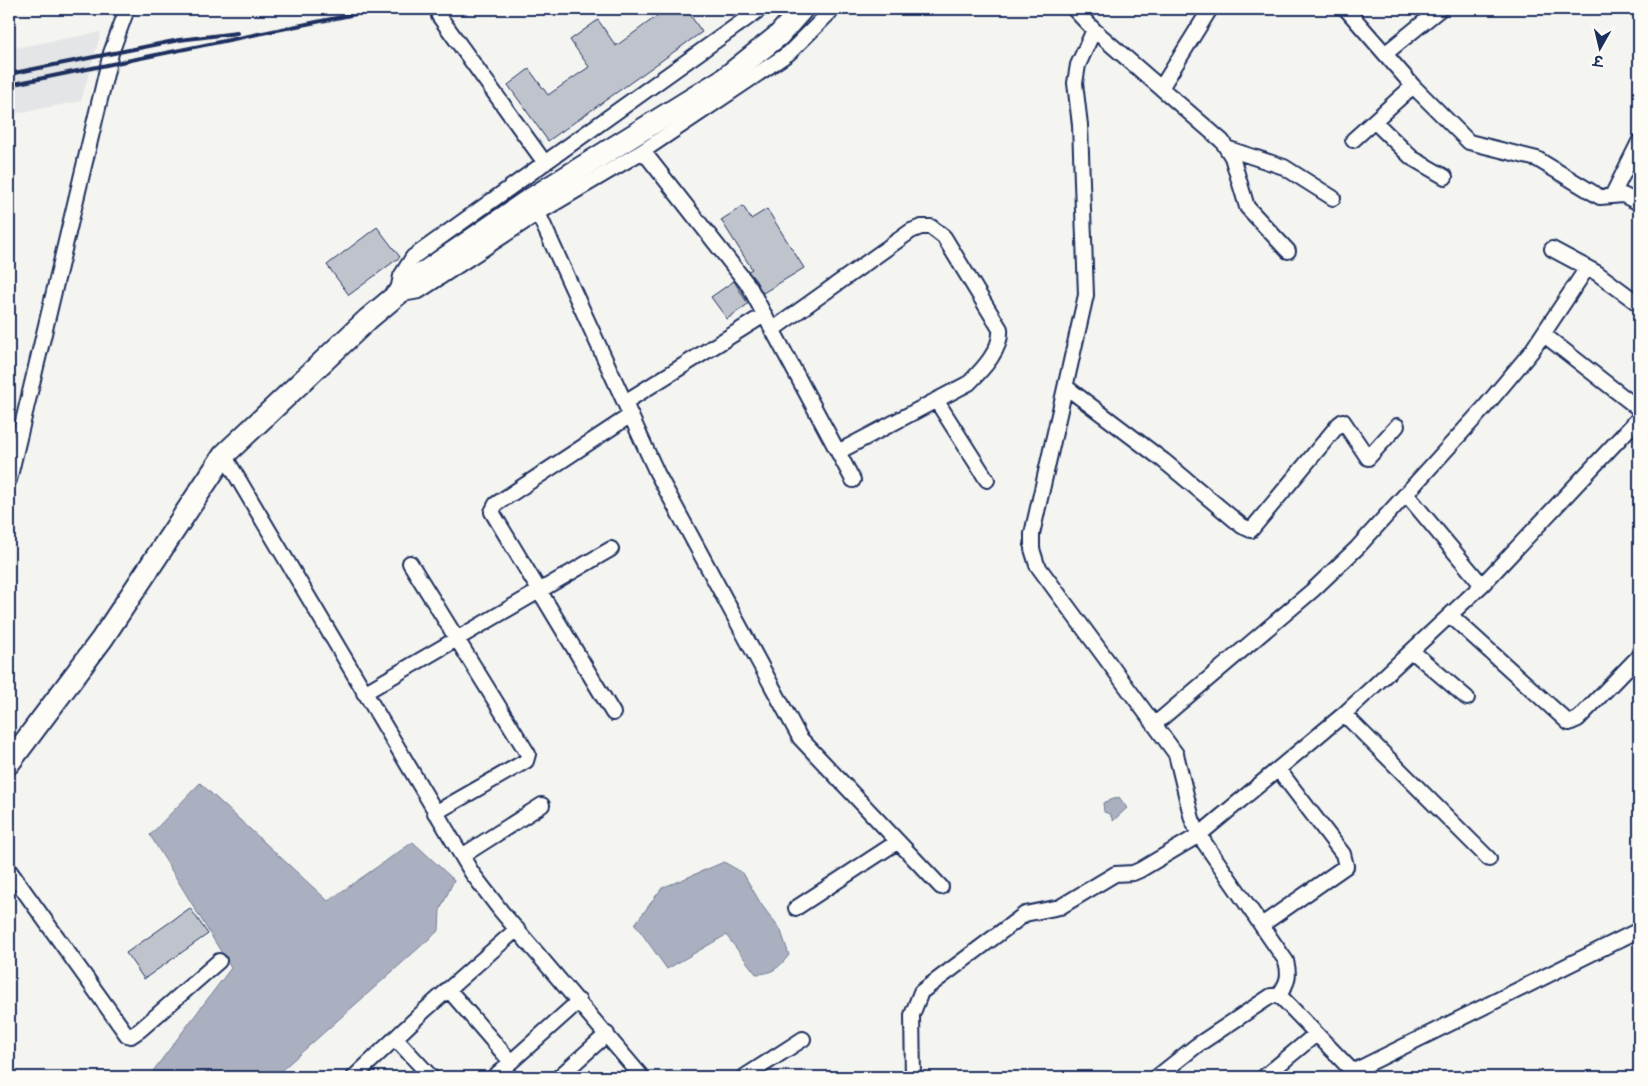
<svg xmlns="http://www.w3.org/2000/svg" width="1648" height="1086" viewBox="0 0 1648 1086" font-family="Mali,'Playpen Sans Deva',sans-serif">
<rect width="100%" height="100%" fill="#f4f4f1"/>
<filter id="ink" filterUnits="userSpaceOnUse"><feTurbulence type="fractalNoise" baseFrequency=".02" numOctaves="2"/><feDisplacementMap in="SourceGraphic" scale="10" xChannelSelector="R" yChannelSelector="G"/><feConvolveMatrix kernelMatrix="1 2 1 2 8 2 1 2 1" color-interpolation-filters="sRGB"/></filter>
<g filter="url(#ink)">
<path fill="#e4e5e6" d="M101 32 81 101 9 115V49Z"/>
<path fill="#aab0bf" stroke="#717c98" d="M200 783 328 901 413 842 454 880 440 910 439 930 274 1077H188L153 1071 231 968 150 835Z
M1119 797 1127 808 1113 821 1110 814 1104 812 1103 803Z
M724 862 743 873 761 904 781 931 789 955C779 968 772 974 756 974L726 935 667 969 635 924 662 888Z"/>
<path fill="#bfc3cc" stroke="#1b2f5e" d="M652 9H686L702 32 548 141 508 85 529 69 548 95 589 67 570 40 598 20 616 46 657 16Z
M743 206 751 219 767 209 804 268 763 293 748 271 752 269 721 220Z
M377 227 400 257 349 295 327 265Z
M734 281 748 304 727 319 711 297Z
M190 908 208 934 144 979 126 953Z"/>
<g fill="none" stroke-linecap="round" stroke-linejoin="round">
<defs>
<path id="street" d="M760 9 413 257 401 276 397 295 419 291 538 213 657 473 800 738 941 887
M1074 9 1094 30 1222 141 1232 157 1247 207 1288 251
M1346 9 1413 86 1469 142 1537 159 1600 197 1623 195 1639 203
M439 16 545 163
M1094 30 1078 65 1075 83 1080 125 1086 295 1032 534V549L1037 565 1176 754 1192 819 1199 835 1286 961C1290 976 1288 983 1278 996
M1386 53 1440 9
M1161 88 1210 9
M1374 121 1412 158 1445 177
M1353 140 1413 86
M1229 149 1284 167 1333 198
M643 151 749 286 853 480
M1612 196 1639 142
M538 213 643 151 789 53 833 9
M1552 249 1597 273 1639 304
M772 330 911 231 921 227H931L944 237 1000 329C1002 349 983 369 969 383L838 452
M1543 334 1639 409
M1066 387 1164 461 1242 526 1251 530 1339 424 1343 421 1368 458 1397 426
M936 400 987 480
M625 402 764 315
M224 455 472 873 501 911 642 1077
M9 480 111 53 127 9
M1407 495 1482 585
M410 563 528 754 526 761 435 813
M1450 615 1569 723 1578 719 1639 656
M1412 651 1467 698
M364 693 611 549
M613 713 492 512 496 504 631 415
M1344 714 1489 859
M1155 724 1313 590 1357 548 1484 408 1531 352 1587 268
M462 856 542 805
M9 870 127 1035 131 1036 140 1030 219 961
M796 908 897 842
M1263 924 1346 866 1343 854 1278 769
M448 989 511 1062
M395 1038 431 1077
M1352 1072 1639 930
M354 1077 425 1010 517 929
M494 1077 579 1001
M559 1077 607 1034
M744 1077 803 1039
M913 1077 912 1015 921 992 1025 914 1060 907 1115 874 1133 873 1140 870 1199 835 1344 714 1482 585 1639 418
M1157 1077 1196 1046 1271 996H1278L1283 999 1358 1077
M1264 1077 1316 1034"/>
<path id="primary" d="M9 763 102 639 224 455 368 319 422 274 526 202 724 79 779 35 802 9"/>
</defs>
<use href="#street" stroke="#1b2f5e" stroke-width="18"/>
<use href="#primary" stroke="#1b2f5e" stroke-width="25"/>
<use href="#street" stroke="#fdfcf7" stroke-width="14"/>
<use href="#primary" stroke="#fdfcf7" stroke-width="21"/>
<path stroke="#1b2f5e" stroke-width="4" d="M9 74 179 40 237 33
M9 85 380 9"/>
</g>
</g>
<rect width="1648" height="1086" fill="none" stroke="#fdfcf7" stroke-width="30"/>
<rect x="15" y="15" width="1618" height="1056" fill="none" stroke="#1b2f5e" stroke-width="2" filter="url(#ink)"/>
<g transform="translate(1600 48) rotate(188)" stroke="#fdfcf7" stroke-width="4" paint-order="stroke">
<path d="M0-4L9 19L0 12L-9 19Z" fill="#1b2f5e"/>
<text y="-8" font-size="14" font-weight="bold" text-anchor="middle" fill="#1b2f5e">उ</text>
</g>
</svg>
